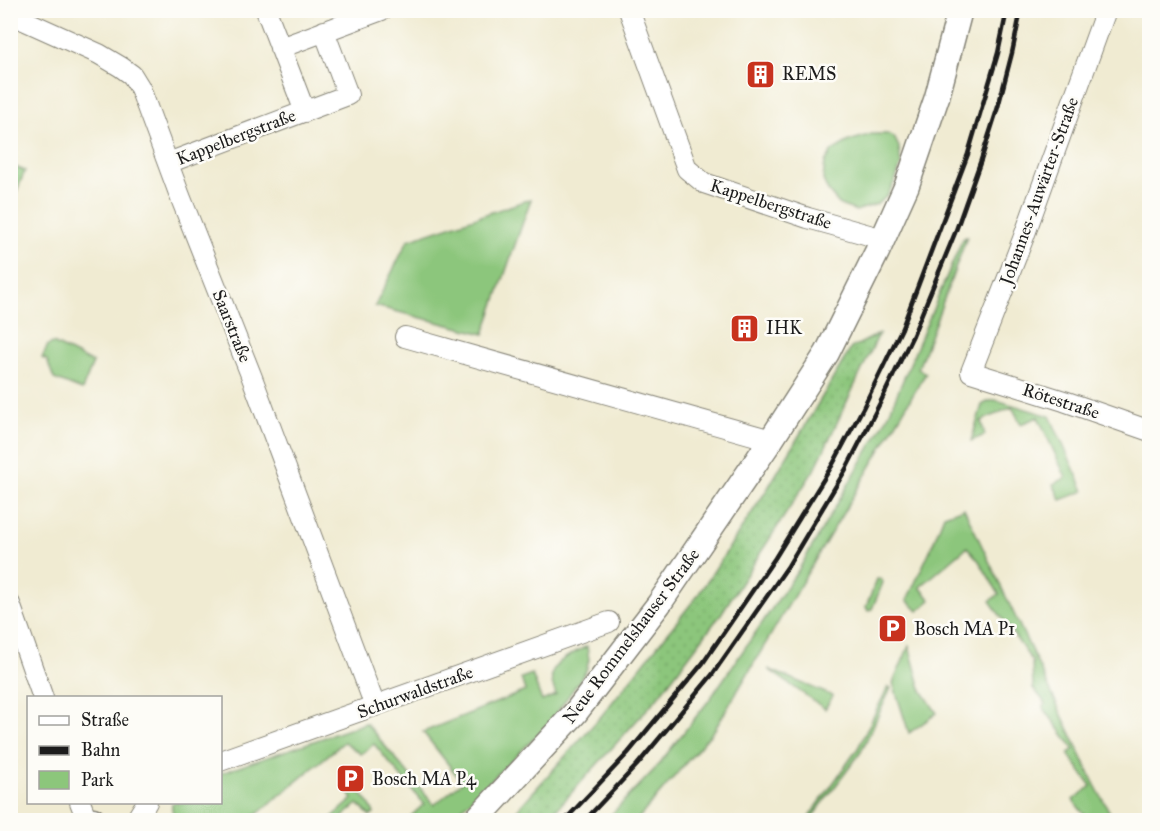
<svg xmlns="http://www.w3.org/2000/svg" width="1160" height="831" viewBox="0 0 1160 831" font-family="'IM FELL Great Primer',serif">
<defs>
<pattern id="garden-dots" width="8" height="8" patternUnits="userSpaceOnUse" patternTransform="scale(1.5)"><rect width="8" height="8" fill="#8cc67b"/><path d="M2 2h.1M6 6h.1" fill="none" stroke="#78aa6a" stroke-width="1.8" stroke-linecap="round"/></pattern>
</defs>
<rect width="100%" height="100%" fill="#fdfcf7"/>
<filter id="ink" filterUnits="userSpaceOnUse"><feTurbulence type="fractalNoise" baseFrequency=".0167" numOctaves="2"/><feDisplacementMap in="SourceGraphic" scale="12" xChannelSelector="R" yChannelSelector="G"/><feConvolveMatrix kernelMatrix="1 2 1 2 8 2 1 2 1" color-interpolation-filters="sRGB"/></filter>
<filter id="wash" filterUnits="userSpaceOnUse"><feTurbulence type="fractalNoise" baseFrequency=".008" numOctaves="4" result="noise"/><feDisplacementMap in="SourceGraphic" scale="24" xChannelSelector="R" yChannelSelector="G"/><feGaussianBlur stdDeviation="1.35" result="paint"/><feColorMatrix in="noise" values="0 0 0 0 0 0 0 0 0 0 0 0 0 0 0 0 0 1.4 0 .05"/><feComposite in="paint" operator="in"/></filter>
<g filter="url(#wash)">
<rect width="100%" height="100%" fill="#f0ebd2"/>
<path fill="#8cc67b" stroke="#54714c" stroke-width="1.5" d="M872 134H887L894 137 899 147 901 165 895 181 887 196 877 204 856 211 840 205 828 191 823 180 825 162 832 151 849 141Z
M10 165 25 171 13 200 11 199Z
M531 199 484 334 375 306 408 240Z
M967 237 918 369 926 373 715 729 637 820H606L654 770 710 699 799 569 887 418 963 238Z
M53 343 93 363 82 390 54 379 47 360 42 358 48 345Z
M996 400 1050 416 1084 491 1061 500 1053 484 1066 478 1038 417 1021 424 1012 407 981 421 985 435 971 441 982 405 989 401Z
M964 508 1095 785 1114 820H1088L1073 800 1091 786 1068 754 1074 749 1043 707 1046 704 1033 688 1032 661 990 601 999 594 979 561 967 547 920 587 931 600 918 611 907 600 932 546 944 515Z
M877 579H881L883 582 882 585 872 609 868 611 866 607Z
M587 646 589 660 586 671 549 724 450 820H415L411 816 424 804 374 744 361 754 344 742 250 820H177C173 815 171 809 172 803L220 802 221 773 366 723 434 805 462 782 423 732 525 691 521 678 532 674 542 701 556 695C555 690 552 686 552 681 548 663 574 653 587 646Z
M909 646 921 689 937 713 909 733 893 683Z
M768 669 833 696 825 709Z
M888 687 891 688 861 752 810 820H807L858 748Z
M350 785C359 790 371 803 374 814L370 816 358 804 339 820H329L353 799 345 788Z"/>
<path fill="url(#garden-dots)" stroke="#54714c" stroke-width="1.5" d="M879 334 816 467 721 614 658 697 547 820H508L602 715 698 595 768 488 851 348Z"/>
</g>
<g filter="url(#ink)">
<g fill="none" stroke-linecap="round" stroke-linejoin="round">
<defs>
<path id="minor" d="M266 10 305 112
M629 10 687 169 704 183 808 218 883 239
M1106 10 1023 239 971 372 1064 401 1150 431
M10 14 99 54 121 67 132 75 140 88 180 196 251 375 375 706
M280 48 382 10
M168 163 348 95 324 31
M405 337 771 440
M10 604 43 698
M220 761 609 622
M80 802 87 820
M136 820 147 802"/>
<path id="tertiary" d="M83 820H93
M476 820 576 712 659 604 771 440 827 353 877 252 907 185 937 97 960 10"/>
</defs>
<use href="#minor" stroke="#868477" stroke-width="22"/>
<use href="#tertiary" stroke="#868477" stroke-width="27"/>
<use href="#minor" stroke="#fff" stroke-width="20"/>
<use href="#tertiary" stroke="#fff" stroke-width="24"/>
<path stroke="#1c1c1c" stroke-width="4.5" d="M565 820 628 753 703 663 775 558 833 464 863 408 902 328 968 154 998 53 1007 10
M585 820 637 765 712 675 788 566 846 469 880 403 913 335 955 233 981 160 998 107 1012 53 1021 10"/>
</g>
</g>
<defs>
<symbol id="building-square" viewBox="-11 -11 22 22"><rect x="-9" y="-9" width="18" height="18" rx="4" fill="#c8321e" stroke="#fdfcf7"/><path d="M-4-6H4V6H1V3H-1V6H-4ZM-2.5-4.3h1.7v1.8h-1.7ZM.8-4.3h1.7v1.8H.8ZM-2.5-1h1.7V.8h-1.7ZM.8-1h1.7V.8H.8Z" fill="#fff"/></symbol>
<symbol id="parking-square" viewBox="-11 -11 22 22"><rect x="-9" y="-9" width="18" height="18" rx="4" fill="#c8321e" stroke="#fdfcf7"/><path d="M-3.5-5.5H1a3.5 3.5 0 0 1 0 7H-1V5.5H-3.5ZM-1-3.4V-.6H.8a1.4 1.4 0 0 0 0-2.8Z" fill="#fff"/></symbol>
</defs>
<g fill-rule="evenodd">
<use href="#building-square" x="744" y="58" width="33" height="33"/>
<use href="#building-square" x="728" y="312" width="33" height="33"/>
<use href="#parking-square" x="876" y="612" width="33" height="33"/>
<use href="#parking-square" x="334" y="762" width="33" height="33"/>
</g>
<g text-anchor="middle" stroke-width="5" stroke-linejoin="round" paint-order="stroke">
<g font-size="18" fill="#1c1c1c" stroke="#fdfcf7" text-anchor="start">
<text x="782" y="80">REMS</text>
<text x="766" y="334">IHK</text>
<text x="914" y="635">Bosch MA P1</text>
<text x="372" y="785">Bosch MA P4</text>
</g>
<g font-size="18" fill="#1c1c1c" stroke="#fdfcf7">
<text transform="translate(236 137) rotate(-21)" y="6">Kappelbergstraße</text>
<text transform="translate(1039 191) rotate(-70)" y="6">Johannes-Auwärter-Straße</text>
<text transform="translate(771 204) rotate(18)" y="6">Kappelbergstraße</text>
<text transform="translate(232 326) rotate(68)" y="6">Saarstraße</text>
<text transform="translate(1061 401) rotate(18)" y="6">Rötestraße</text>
<text transform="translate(631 636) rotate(-53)" y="6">Neue Rommelshauser Straße</text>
<text transform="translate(415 692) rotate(-20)" y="6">Schurwaldstraße</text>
</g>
</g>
<rect width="1160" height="831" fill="none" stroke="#fdfcf7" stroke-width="36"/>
<rect x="27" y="696" width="195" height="108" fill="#fdfcf7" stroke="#a3a29f" stroke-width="1.5"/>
<rect x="39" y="716" width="30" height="9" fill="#ffffff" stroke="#a3a29f" stroke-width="1.5"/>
<text x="81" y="726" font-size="18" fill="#1c1c1c">Straße</text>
<rect x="39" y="746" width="30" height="9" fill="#1c1c1c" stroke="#a3a29f" stroke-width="1.5"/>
<text x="81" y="756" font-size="18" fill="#1c1c1c">Bahn</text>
<rect x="39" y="771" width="30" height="18" fill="#8cc67b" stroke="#a3a29f" stroke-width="1.5"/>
<text x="81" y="786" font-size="18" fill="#1c1c1c">Park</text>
</svg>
